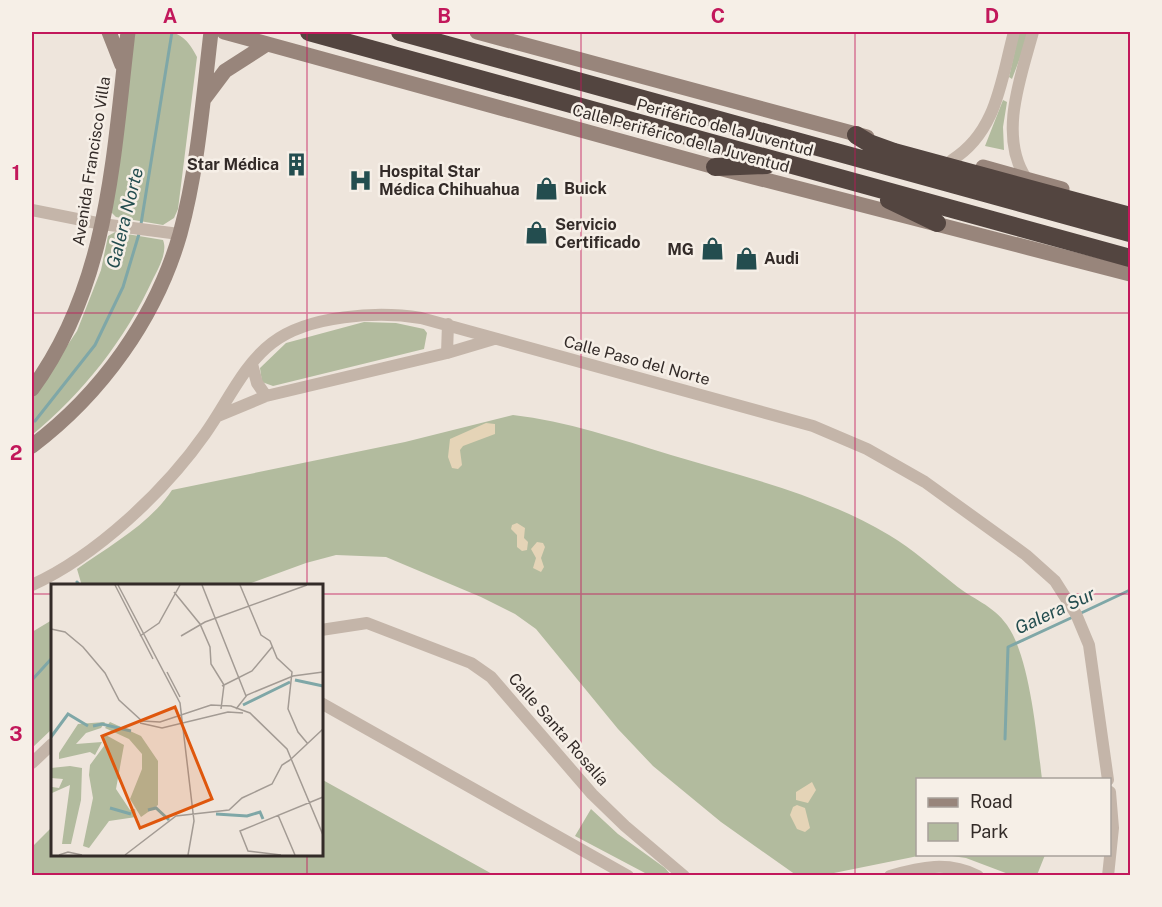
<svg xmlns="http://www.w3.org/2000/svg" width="1162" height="907" viewBox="0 0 1162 907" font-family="'Public Sans',sans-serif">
<rect width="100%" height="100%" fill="#eee5dc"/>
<path fill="#b2bb9e" d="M135 32C166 32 181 25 197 57L178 209 174 218 163 225 116 217 111 212Z
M1019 32H1030L1012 79 1009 77Z
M1003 100 1007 102 1003 127 1004 150 985 146Z
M115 232 163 240C168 252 158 269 153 279 125 340 83 393 32 435V398L77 331 101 270 108 236Z
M364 322 396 323 424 329 427 333 424 349 273 386 262 382 260 368 286 343Z
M513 415C566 421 619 439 671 455 745 477 822 495 889 535 913 549 932 567 954 584 972 599 993 605 1007 625 1030 657 1037 739 1042 779L918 780V854L923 855 824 875H796L721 822 653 766 618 729 536 629 515 614 481 597 386 557 336 555 306 563 243 586H82L77 569C109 546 150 524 172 490L405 442Z
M52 620V729L32 748V632Z
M321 779 494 875 32 876V847L52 827V854H321Z
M591 809 618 834 665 868 671 875 645 873 575 836Z
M945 855 1045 854V855L1037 875H1011L966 858Z"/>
<path fill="#e5d4b7" d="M486 423 495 424V434L463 446 460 450 462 465 458 469 452 468 448 457 450 439Z
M517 523 525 528 524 538 528 542 527 550 522 551 517 547V535L511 529 512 525Z
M537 542 543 543 545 547 541 558 544 567 541 572 533 568 536 558 531 549Z
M812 782 816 790 808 803 796 800V792Z
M797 805 805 808 810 828 805 832 797 829 790 815 793 807Z"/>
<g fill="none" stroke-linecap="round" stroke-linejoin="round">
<path stroke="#7fa7a7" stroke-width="3" d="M141 224 172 32
M35 421 95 345 123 287 139 234
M77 582 80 586
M1079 614 1130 590
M32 680 52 658
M1005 739 1008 647 1073 617"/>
<path stroke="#c4b5a9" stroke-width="12" d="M952 160C997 132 1001 80 1014 32
M1026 178C998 136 1021 76 1033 32
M32 210 102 224 179 234
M447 353 448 324
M252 364 257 383 266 396
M218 416 266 396 447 353 494 339
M32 585C96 556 165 491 205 434 226 405 243 365 272 343 308 315 378 311 421 318L813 426 867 449 925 482 1026 555 1055 581 1076 614 1089 645 1108 780
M321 630 367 623 471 663 491 677 592 794 625 826 684 876
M321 703 628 876
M32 763 52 744
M890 876C921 867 948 861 978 876
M1108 876 1113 828 1110 792"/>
<path stroke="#98857b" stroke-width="15" d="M109 32 122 65
M224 32 715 167 1130 274
M477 32 867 137
M204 99 225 71 267 44
M983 167 1062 189
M32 389C109 284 113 157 128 32
M32 446C101 394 156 318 180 234 198 168 203 99 211 32"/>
<path stroke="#534540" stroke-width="18" d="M309 32 1130 258
M400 32 1130 233
M856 135 869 143 894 152 1130 216
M715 167 767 165
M889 200 937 223"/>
</g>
<path fill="none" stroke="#c2185b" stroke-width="1.5" stroke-opacity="0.55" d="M307 32V586M581 32V876M855 32V876M32 313H1130M32 594H52M321 594H1130M307 854V876"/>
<defs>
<symbol id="building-bare" viewBox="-9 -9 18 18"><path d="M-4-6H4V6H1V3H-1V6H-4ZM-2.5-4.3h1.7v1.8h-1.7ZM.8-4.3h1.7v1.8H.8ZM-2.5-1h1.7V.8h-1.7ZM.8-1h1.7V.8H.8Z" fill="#234d4f" stroke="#f6efe7" stroke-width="2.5" paint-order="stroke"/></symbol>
<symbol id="hospital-bare" viewBox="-9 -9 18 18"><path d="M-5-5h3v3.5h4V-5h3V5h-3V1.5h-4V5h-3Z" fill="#234d4f" stroke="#f6efe7" stroke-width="2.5" paint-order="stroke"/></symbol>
<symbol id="shop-bare" viewBox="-9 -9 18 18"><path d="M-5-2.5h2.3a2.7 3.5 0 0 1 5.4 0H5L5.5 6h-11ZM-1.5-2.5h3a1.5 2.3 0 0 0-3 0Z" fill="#234d4f" stroke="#f6efe7" stroke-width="2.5" paint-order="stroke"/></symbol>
</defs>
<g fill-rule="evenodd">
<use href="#building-bare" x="280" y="148" width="33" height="33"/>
<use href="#hospital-bare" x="344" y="164" width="33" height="33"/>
<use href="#shop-bare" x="530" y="172" width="33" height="33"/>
<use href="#shop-bare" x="520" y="216" width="33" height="33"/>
<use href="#shop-bare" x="696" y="232" width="33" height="33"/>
<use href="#shop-bare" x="730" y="242" width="33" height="33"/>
</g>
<g text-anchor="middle" stroke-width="5" stroke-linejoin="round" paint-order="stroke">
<g font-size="16" fill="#332b28" stroke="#f6efe7">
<text transform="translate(725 127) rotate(15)" y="6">Periférico de la Juventud</text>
<text transform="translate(681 138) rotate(15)" y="6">Calle Periférico de la Juventud</text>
<text transform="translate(91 161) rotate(-81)" y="6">Avenida Francisco Villa</text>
<text transform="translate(637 360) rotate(15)" y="6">Calle Paso del Norte</text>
<text transform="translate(559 729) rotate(49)" y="6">Calle Santa Rosalía</text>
</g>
<g font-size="16" font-weight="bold" fill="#332b28" stroke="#f6efe7" text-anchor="start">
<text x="279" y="170" text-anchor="end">Star Médica</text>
<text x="379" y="177">Hospital Star<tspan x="379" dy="18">Médica Chihuahua</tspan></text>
<text x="564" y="194">Buick</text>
<text x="555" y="230">Servicio<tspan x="555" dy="18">Certificado</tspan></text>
<text x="694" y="255" text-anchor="end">MG</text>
<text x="764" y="264">Audi</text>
</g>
<g font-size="18" font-style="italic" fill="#234d4f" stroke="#f6efe7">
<text transform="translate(125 218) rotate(-76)" y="6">Galera Norte</text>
<text transform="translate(1055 611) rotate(-25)" y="6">Galera Sur</text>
</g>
</g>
<g transform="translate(51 584)">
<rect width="272" height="272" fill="#eee5dc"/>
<path d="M54 138 50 144 35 149 25 160 51 158 44 171 39 168 8 175V169L27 140ZM59 138 90 152 107 177V221L90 233 79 215 91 185V170L78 155 54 144ZM53 150 73 161 65 205 79 226 84 225 85 233 58 237 38 264 32 262 42 214 38 191 39 181 53 162ZM19 182 31 184 30 216 20 260H11L19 201 1 209V203L8 204 12 195 0 194V184Z" fill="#b2bb9e"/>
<path fill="none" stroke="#7fa7a7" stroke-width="3" d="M244 96 272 102M192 121 239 98M42 142 51 140 80 147M0 153 17 130 37 142M59 224 80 230M97 226 105 224 118 236M165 230 196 232 209 228 212 235"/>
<path fill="none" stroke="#a39b94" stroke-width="1.5" d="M64 1 102 75M67 1 129 119 143 237 137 271M151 1 195 112M189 1 210 51 219 57 226 74 241 88 237 125 247 148 257 160M123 8 149 40 159 63 160 80 173 101 170 125M0 45 14 48 32 63 54 89 68 116 91 137 109 138 160 121 180 122 199 129 236 165 272 251M89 52 108 39 129 1M130 52 154 38 256 1M116 88 129 113M171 102 201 87 221 63M185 125 196 111 242 92 272 88M89 139 111 144 177 128 192 129M239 176 272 145M227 231 244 271M8 271 17 268 31 271M74 271 125 232 178 226 191 214 221 200 231 181 239 176M230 271 197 267 189 247 272 213"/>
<path fill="#df570d" fill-opacity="0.15" stroke="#df570d" stroke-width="3" d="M124 123 161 215 89 244 51 152Z"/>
<rect width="272" height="272" fill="none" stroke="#332b28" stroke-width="3"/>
</g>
<rect width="1162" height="907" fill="none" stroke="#f6efe7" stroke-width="66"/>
<rect x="916" y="778" width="195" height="78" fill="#f6efe7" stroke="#a8a19b" stroke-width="1.5"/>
<rect x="928" y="798" width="30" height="9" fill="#98857b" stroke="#a8a19b" stroke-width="1.5"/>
<text x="970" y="808" font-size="18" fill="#332b28">Road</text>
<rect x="928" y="823" width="30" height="18" fill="#b2bb9e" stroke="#a8a19b" stroke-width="1.5"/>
<text x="970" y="838" font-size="18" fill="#332b28">Park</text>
<rect x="33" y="33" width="1096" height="841" fill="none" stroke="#c2185b" stroke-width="2"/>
<g font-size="20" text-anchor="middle" font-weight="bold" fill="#c2185b">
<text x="170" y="23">A</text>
<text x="444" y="23">B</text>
<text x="718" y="23">C</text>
<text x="992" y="23">D</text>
<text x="16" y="180">1</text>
<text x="16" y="460">2</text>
<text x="16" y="741">3</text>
</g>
</svg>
